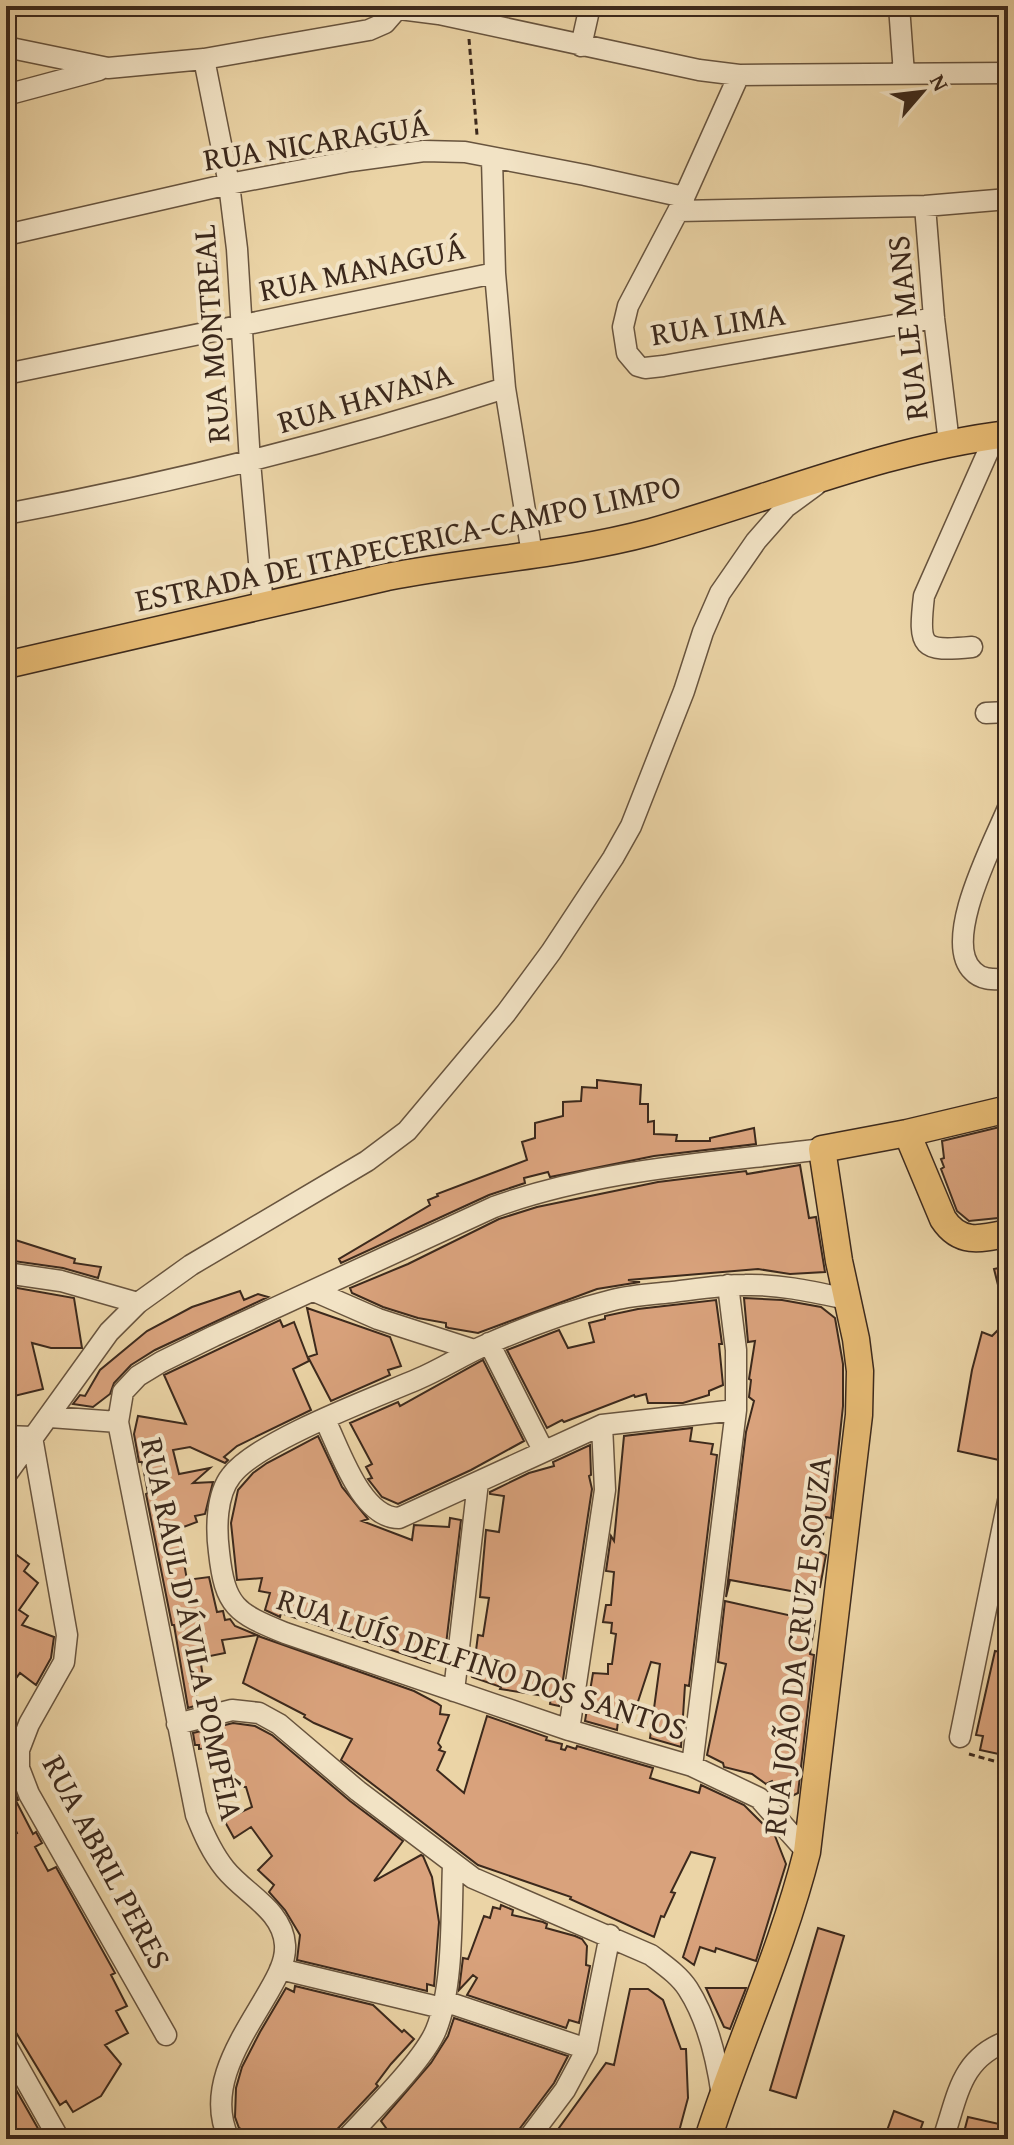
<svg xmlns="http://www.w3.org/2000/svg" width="1014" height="2145" viewBox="0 0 1014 2145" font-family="'Gentium Book Plus',serif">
<rect width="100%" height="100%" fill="#ebd4a6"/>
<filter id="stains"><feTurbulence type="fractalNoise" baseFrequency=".0025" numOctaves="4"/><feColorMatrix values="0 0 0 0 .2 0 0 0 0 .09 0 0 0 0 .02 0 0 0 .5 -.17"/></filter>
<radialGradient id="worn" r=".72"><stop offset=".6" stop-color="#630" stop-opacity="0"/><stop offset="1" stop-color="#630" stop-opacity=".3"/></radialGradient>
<path fill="#d9a27c" stroke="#3c291c" stroke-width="2" d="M597 1080 641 1085 640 1104H648V1122L654 1121V1134L677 1135 676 1141H710V1138L754 1128 756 1144 654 1156 550 1177 548 1172 524 1178 525 1183 489 1195 341 1263 339 1259 430 1205 428 1200 438 1196 437 1194 527 1160 522 1142 535 1138V1123L563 1116V1102L581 1101 582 1087 597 1088Z
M1008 1125V1217L969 1221 957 1211 941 1169 944 1167 941 1159 944 1158 942 1141Z
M800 1165 809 1218 816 1217 825 1272 790 1274 758 1269 628 1280 640 1282 597 1289 478 1333 449 1328 446 1327V1323L418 1318 383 1307 352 1293 350 1288 408 1264 499 1219 537 1207 658 1182 746 1171 747 1174Z
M9 1238 75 1259 74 1263 101 1267 98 1278 63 1268 6 1260Z
M1008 1266V1305H1003L994 1269Z
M6 1286 74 1298 82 1348H51L32 1343 43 1389 6 1398Z
M240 1291 244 1300 258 1294 268 1297 155 1350 131 1365 114 1383 110 1394 93 1407 73 1404 80 1395 85 1396 100 1370 147 1331 192 1307Z
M744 1298 782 1300 821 1307 835 1318 843 1364V1406L831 1518 826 1517 820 1552 826 1555 820 1587 814 1586 813 1595 730 1580 726 1597 746 1432 754 1401 749 1397 751 1380 749 1379 755 1341 748 1342Z
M716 1300 722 1344H719L723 1385 709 1391V1395L683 1403H648L646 1394 635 1397 634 1395 564 1422 562 1420 547 1428 507 1350 559 1330 568 1348 594 1342 589 1323 605 1319V1316L638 1309Z
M307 1308 390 1337 401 1366 388 1370 390 1375 331 1401 308 1357 317 1354Z
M280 1320 283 1327 294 1322 309 1361 293 1369 311 1410 237 1446 224 1457 228 1460 225 1463 190 1447 173 1450 179 1474 210 1468 193 1483 213 1482 205 1514 195 1516 197 1522 178 1529 187 1580 209 1577 217 1612 223 1611 225 1620 230 1619 235 1626 257 1635 222 1640 225 1653 200 1658 203 1677 196 1695 198 1705 188 1708 174 1625H172L146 1494 148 1493 142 1462H139L134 1434 138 1416 186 1424 164 1375Z
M1008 1320V1462L958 1451 972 1370 982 1332 992 1336Z
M483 1360 524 1441 471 1470 398 1504 382 1497 368 1479 372 1478 366 1467 372 1464 350 1423 398 1402 400 1406Z
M692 1428 690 1441 713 1444 711 1454 717 1455 689 1686 685 1685 681 1747 650 1738 660 1664 651 1662 631 1723 618 1721 617 1730 585 1721 593 1673 608 1674V1664H612L616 1634 611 1633 612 1623 603 1622 606 1605H611L614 1572 606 1571 611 1536 614 1541 624 1436Z
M318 1436 342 1487 368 1519 362 1521 412 1540 414 1525 449 1527 450 1518 461 1520 444 1661 431 1659 430 1663 281 1613 280 1617 265 1610 270 1593 259 1591 262 1578 237 1580 231 1523 238 1490 253 1473 267 1463Z
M590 1445 591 1475 589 1476 592 1489 559 1706 550 1704 551 1697 500 1689 501 1687 472 1677 469 1670 470 1665 474 1666 478 1635 483 1636 489 1598 480 1597 486 1530 499 1532 504 1496 490 1494V1492L529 1473 554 1466 553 1462Z
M6 1547 29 1564 24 1571 38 1583 19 1610 28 1616 22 1625 54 1637 51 1658 36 1685 20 1673 6 1692Z
M725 1601 815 1621 810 1654 814 1655 798 1793 782 1801 772 1781 766 1784 752 1774 724 1767 723 1763 707 1755 726 1664 718 1662Z
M258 1636 414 1691 437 1703 441 1706 440 1714 449 1715 438 1743 441 1747 439 1750 445 1752 437 1770 464 1793 487 1716 547 1737 546 1740 562 1744 561 1749 565 1750 567 1746 576 1749 577 1746 653 1768 650 1778 699 1793 701 1785 744 1805 775 1836 786 1864 756 1961 716 1948 715 1952 700 1947 694 1965 683 1957 715 1858 691 1852 671 1892 675 1893 664 1917 661 1916 654 1937 570 1899 571 1897 478 1865 341 1760 352 1739 314 1723 304 1717 305 1715 243 1683Z
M995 1651 1008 1653V1756L980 1750 983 1736 976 1735Z
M233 1723 255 1726 272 1735 350 1801 403 1841 374 1881 421 1855 423 1856 432 1877 439 1922 434 1986 427 1984V1991L297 1960 300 1935 285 1910 269 1892 274 1885 258 1870 272 1856 251 1827 234 1838 224 1820 252 1807 246 1787H220L219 1747 199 1749V1745H195L193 1733Z
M6 1768 18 1800 16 1801 33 1834 36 1832 42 1843 35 1847 48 1871 56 1867 115 1973 111 1975 127 2006 116 2011 128 2033 105 2045 121 2064 101 2096 73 2112 66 2101 60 2105 6 2016V1899L11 1896 6 1888V1839L17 1833 6 1812Z
M501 1905 513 1910 512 1915 543 1922 547 1924 546 1928 575 1936 582 1939 587 1946 586 1965 590 1966 579 2023 569 2020 566 2028 467 1995 477 1978 473 1975 459 1990 463 1958 468 1959 484 1916 490 1918 493 1907 500 1909Z
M818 1928 844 1936 796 2098 770 2090Z
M295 1986 373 2005 402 2032 404 2030 414 2039 391 2064 376 2084 378 2086 328 2139H259L239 2128 235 2117 236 2088 242 2067 260 2032 286 1988 294 1992Z
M706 1988H746L730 2029 724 2027Z
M630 1989H648L663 2000 681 2049H686L688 2098 677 2139H551L606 2063 614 2065Z
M454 2018 568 2056 554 2083 518 2131 515 2139H376L386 2128 381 2121 431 2063 448 2036Z
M6 2072 15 2088 44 2139H6Z
M894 2111 923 2122 917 2139H884Z
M968 2117 1008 2126V2139H970L963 2136Z"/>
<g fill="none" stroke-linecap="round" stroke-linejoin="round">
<defs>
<path id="minor" d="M376 6 439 14 699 70 739 75 1008 73
M899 6 904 74
M581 46 590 6
M6 47 108 68 204 59 369 30 385 23 398 8
M204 59 229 184 237 249 250 462 263 606
M739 75 678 211 628 306 623 327 627 353 638 366 645 368 663 366 934 318
M6 95 99 70
M492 159 495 273 505 388 532 554
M925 206 934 318 949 443
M678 211 925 206 1008 199
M6 235 229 184 351 161 424 151 465 152 585 175 684 197
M6 374 495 273
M6 514C175 482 341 441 505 388
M972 647C921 652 918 648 924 596L995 436
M986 713 1008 712
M1008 808C994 842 941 941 973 971 982 981 996 979 1008 979
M6 1273 61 1281 138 1303
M314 1291 378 1319 474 1350
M489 1343 543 1450
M50 1417 118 1422 123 1392 138 1376 161 1362 214 1336 494 1207C599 1169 712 1163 822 1149
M325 1420C340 1450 361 1518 399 1518L602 1425 736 1410
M118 1422 196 1815C204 1835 212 1853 225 1869 245 1894 283 1910 285 1945 286 1961 277 1977 269 1991 244 2035 204 2087 229 2139
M6 1436 32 1437 67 1635 64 1662 29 1724 19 1750V1768L29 1794 166 2035
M6 1475 109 1332 138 1303 191 1265 367 1161 407 1131 506 1013 551 952 613 858 631 826 684 691 703 632 720 593 756 541 786 507 816 485
M454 1691 478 1482
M177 1724 232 1710 259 1713 279 1724 358 1791 473 1878 651 1955C664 1965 679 1975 688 1989 708 2020 717 2060 722 2096
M569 1730 605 1490 602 1425
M960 1737 1008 1501
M692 1766 736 1410V1350L728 1285
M807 1852 759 1798 692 1766 569 1730 285 1633C236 1613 225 1607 219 1552 216 1529 216 1495 231 1476 257 1441 374 1398 418 1379 442 1369 464 1354 488 1344 526 1327 573 1310 613 1300 633 1295 654 1294 673 1292 697 1289 721 1285 745 1285 779 1284 814 1292 847 1299
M280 1969 442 2008
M444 2001 587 2049
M6 2045 59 2139
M346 2139C370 2113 424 2060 436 2030 454 1986 451 1913 453 1865
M528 2139 565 2090 587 2049 610 1935
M943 2139C958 2096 960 2058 1008 2041"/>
<path id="major" d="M6 665 387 577C474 560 565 555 651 532 769 499 885 449 1008 434
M907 1133 943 1219C960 1245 981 1239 1008 1233
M708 2139C739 2042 782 1951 807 1852L859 1415 860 1371 856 1339 839 1261 822 1149 907 1133 1008 1109"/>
</defs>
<use href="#minor" stroke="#68543e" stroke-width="23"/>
<use href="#major" stroke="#3c291c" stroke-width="29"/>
<path stroke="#3c291c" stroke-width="3" stroke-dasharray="6 4" stroke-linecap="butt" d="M469 39 477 135
M969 1754 1008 1765"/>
<use href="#minor" stroke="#f2e3c5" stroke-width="20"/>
<use href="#major" stroke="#e6ba73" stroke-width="26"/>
</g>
<g text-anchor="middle" stroke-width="8" stroke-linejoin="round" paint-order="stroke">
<g font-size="32" fill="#3c291c" stroke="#f2e3c5">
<text transform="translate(316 142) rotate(-9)" y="11">RUA NICARAGUÁ</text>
<text transform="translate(362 269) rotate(-12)" y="11">RUA MANAGUÁ</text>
<text transform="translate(718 324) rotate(-9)" y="11">RUA LIMA</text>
<text transform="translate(907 328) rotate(-96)" y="11">RUA LE MANS</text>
<text transform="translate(211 334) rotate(-94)" y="11">RUA MONTREAL</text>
<text transform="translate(365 398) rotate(-16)" y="11">RUA HAVANA</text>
<text transform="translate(408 543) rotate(-12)" y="11">ESTRADA DE ITAPECERICA-CAMPO LIMPO</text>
<text transform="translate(192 1629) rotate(78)" y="11">RUA RAUL D'ÁVILA POMPÉIA</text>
<text transform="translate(797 1646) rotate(-83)" y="11">RUA JOÃO DA CRUZ E SOUZA</text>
<text transform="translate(482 1664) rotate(18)" y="11">RUA LUÍS DELFINO DOS SANTOS</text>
<text transform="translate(107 1862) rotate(62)" y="11">RUA ABRIL PERES</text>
</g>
</g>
<rect width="1014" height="2145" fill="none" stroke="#ebd4a6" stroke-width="32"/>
<rect x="8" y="8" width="998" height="2129" fill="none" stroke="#3c291c" stroke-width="4"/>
<rect x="16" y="16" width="982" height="2113" fill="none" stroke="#3c291c" stroke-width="2"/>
<g transform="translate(922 92) rotate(62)" stroke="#f2e3c5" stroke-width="6" paint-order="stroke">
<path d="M0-6L14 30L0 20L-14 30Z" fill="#3c291c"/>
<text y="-12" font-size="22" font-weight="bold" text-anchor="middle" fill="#3c291c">N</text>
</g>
<rect width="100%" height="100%" filter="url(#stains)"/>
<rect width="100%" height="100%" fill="url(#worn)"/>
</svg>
